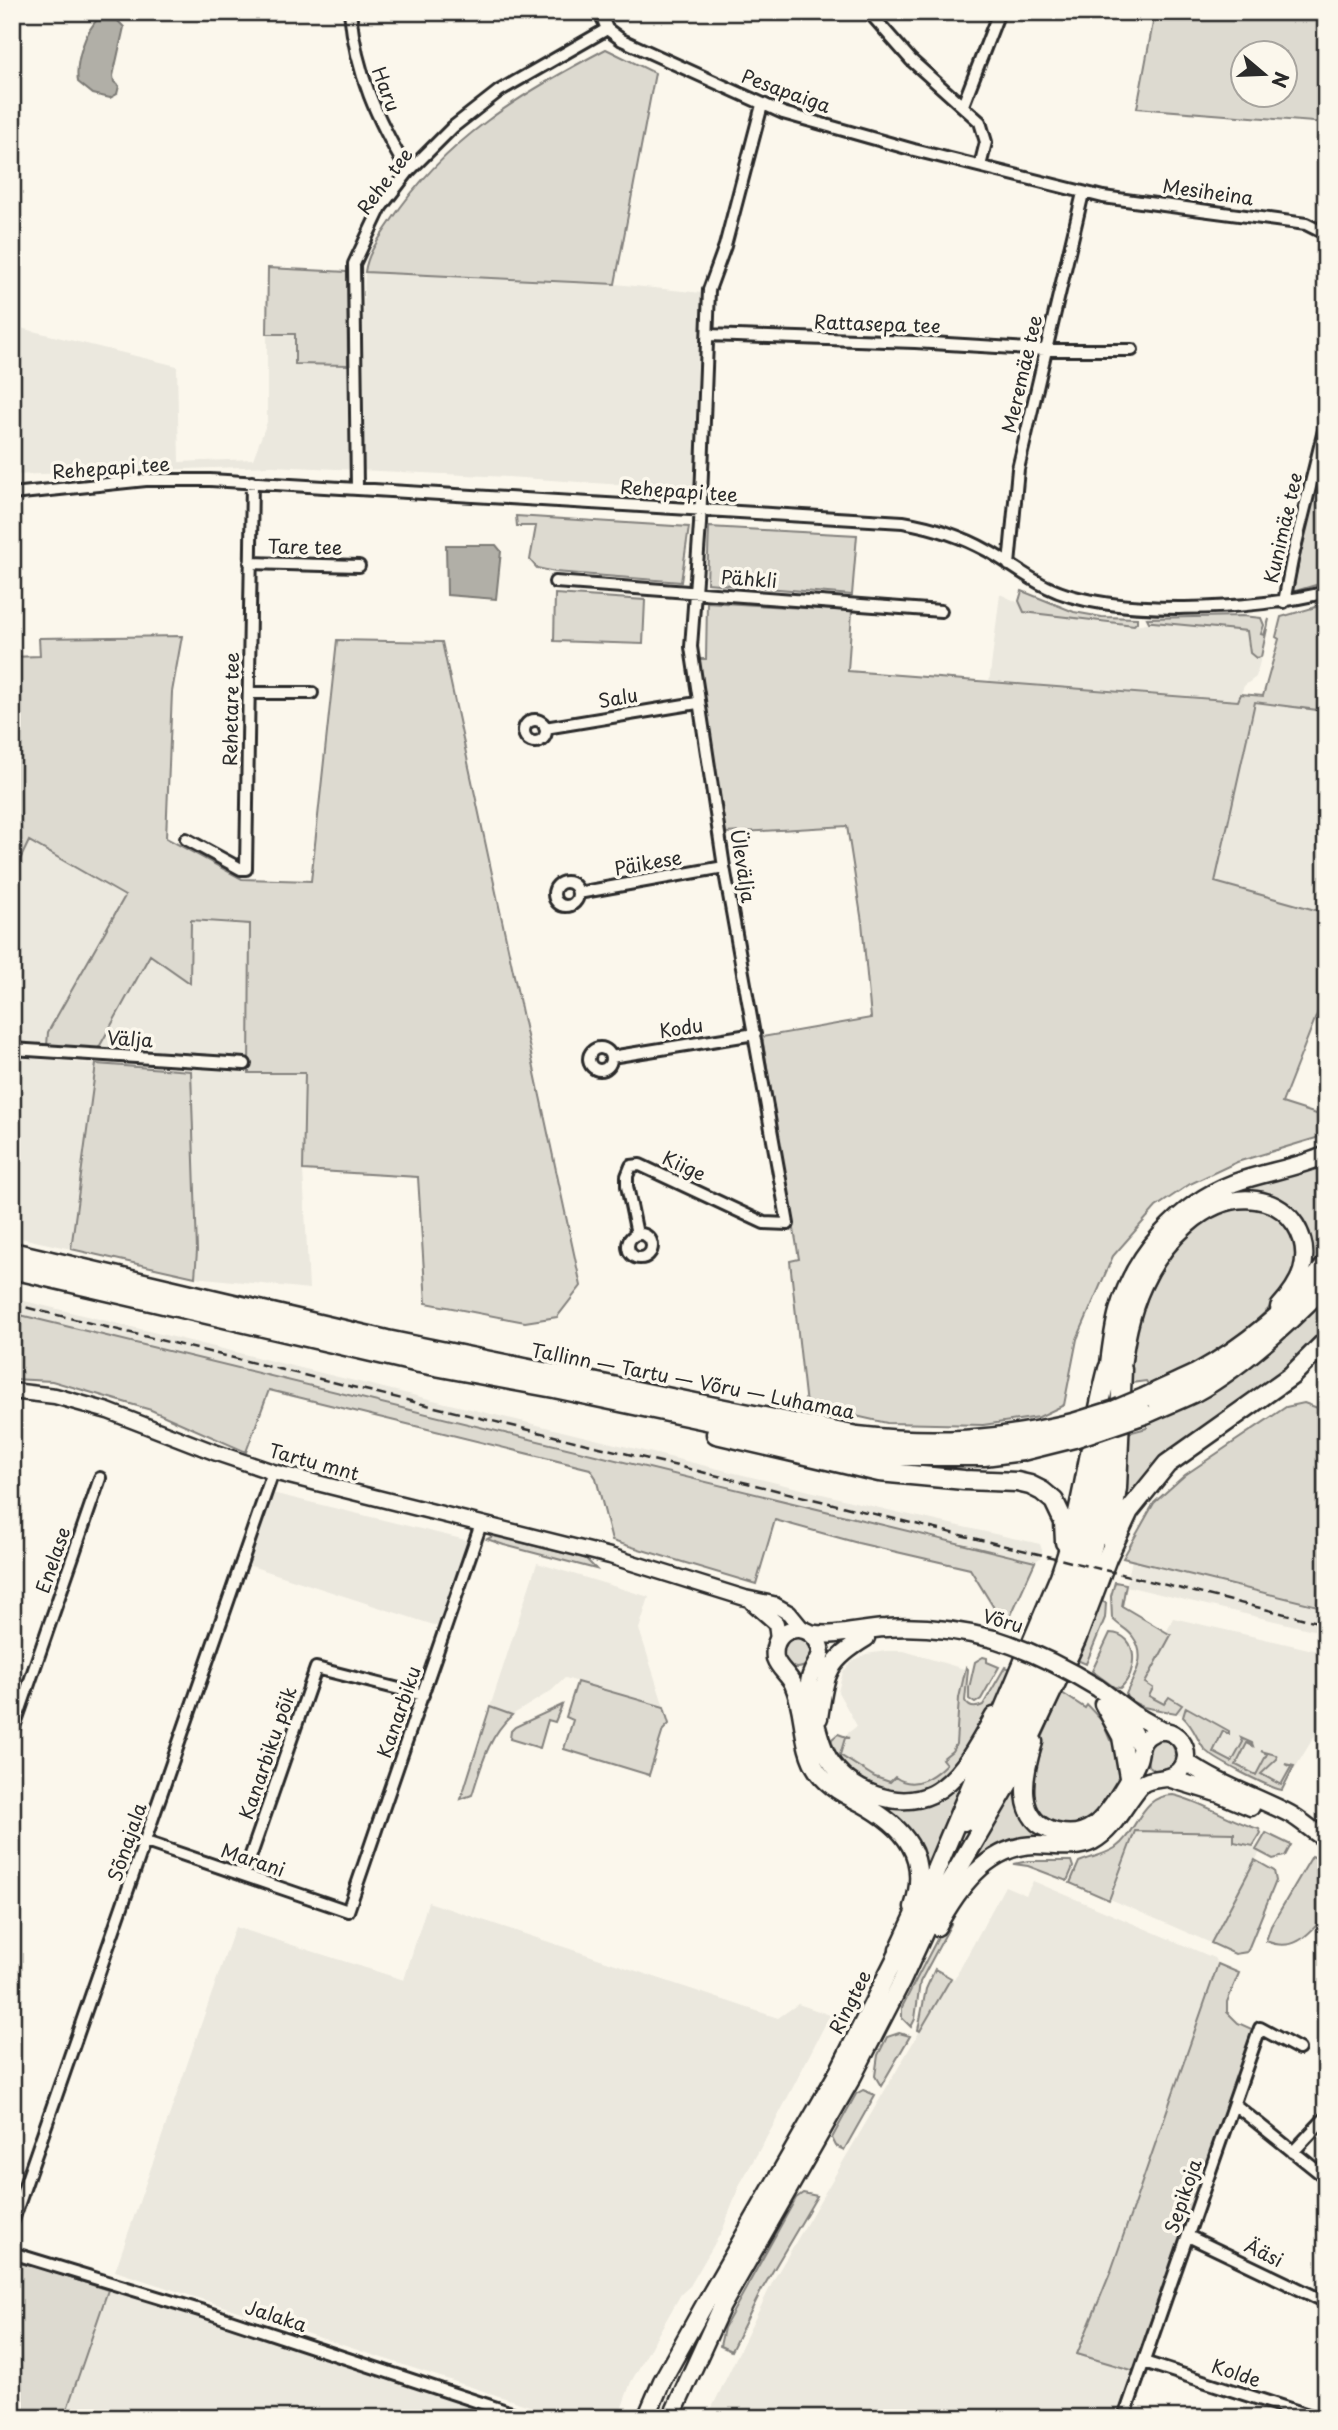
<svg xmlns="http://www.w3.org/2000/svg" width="1338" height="2430" viewBox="0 0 1338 2430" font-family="'Playpen Sans',sans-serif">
<rect width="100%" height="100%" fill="#fbf7ec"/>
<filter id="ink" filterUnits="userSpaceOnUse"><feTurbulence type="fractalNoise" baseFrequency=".0143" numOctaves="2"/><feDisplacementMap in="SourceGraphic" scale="14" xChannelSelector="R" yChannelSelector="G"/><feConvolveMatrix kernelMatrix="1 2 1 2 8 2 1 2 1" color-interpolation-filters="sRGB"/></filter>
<g filter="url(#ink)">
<path fill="#ebe8de" d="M365 272 615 284 702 293 694 490 508 477 272 466 12 475V326L177 366 179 462 253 459 267 422V334H296L295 364 361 366Z
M1000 594 1019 603 1025 612 1134 625 1153 622 1247 631 1250 653 1256 658 1261 657 1256 677 1244 686 1238 701 989 683Z
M1255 702 1326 711V913L1215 882Z
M28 841 125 896 48 1032 47 1046 12 1043V864L17 866Z
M191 920 250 924V1073H305L303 1170 309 1289 195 1277 197 1251 191 1058 97 1051 150 954 190 982Z
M12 1057 96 1064 71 1249 12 1236Z
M12 1298 892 1511 1040 1544 1042 1550 1041 1557 1035 1562 12 1313Z
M272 1493 470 1541 440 1627 248 1565Z
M1132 1560 1326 1608V1633L1126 1586Z
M537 1563 649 1597 639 1629 664 1707 565 1678 551 1691 512 1715 490 1707Z
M1173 1618 1326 1653V1717L1283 1788 1212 1752 1195 1722 1139 1693Z
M886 1651H904L964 1669 954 1750 937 1778 917 1787 875 1781 838 1754 844 1736 857 1726 838 1692 843 1672 853 1661 866 1654Z
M1135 1831 1235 1833V1842H1244L1261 1850 1211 1943 1110 1899Z
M1033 1881 1214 1958 1218 1964 1111 2271 1077 2353 1135 2371 1119 2418H707L774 2279 951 1978 954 1980 1005 1886 1026 1895Z
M428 1902 778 2018 798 2004 830 2015 773 2126 740 2184 723 2229 690 2286 681 2294 631 2382 618 2418H566L115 2271 235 1927 404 1980Z
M108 2290 212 2322 502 2418H64Z"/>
<path fill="#dddad0" stroke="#84827e" stroke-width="2" fill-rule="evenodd" d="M1155 12H1326V123L1137 108ZM1244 52H1286V94H1244Z
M606 49 655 73 615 284 365 272C368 251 380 238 391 221 445 139 522 93 606 49Z
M268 268 347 272 348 365 295 364V334H267Z
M1326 485V582L1292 592 1316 486Z
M516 516 689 527 681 582 555 572 537 568 530 560 536 526H517Z
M709 527 857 535 852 595 707 583Z
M1022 591 1074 612 1102 617 1137 618V622L1134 625 1024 612 1019 601Z
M555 594 645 600 643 644 554 641Z
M707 602 852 611 848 671 1238 701 1241 694 1263 696 1279 639 1276 637 1281 617 1326 604V711L1255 702 1215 882 1326 913V1010L1319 1009 1282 1103 1326 1117V1135L1237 1162 1190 1184 1156 1207 1113 1256 1077 1339 1064 1405 1039 1417 983 1425 887 1423 806 1405 790 1261 799 1259 762 1037 871 1018 862 922 847 826 726 833 697 659H706Z
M1243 616 1261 618 1264 625 1261 634 1264 635 1269 619 1261 657 1256 658 1250 653 1247 631 1153 622H1149L1147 618Z
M182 636 172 692 166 838 242 879 311 881 337 640 442 642 581 1286 557 1317 525 1322 426 1303 418 1177 303 1170 305 1073H249L250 924 191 920 190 983 150 955 97 1051 47 1046 48 1032 125 896 29 841 17 866 12 864V657L40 656 39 638Z
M96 1064 191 1071 197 1251 195 1277 71 1249Z
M1326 1161V1255L1310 1273C1316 1242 1303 1204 1270 1194 1259 1191 1248 1192 1236 1193L1235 1188Z
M1251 1206C1268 1208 1286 1218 1293 1234 1322 1298 1195 1365 1150 1387L1146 1381 1131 1383C1132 1367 1132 1349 1136 1334 1146 1289 1181 1221 1229 1208 1236 1207 1244 1207 1251 1206Z
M1326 1294V1334L1302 1360 1201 1432 1118 1520 1128 1433 1147 1428V1421Z
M12 1313 1035 1562 1006 1626 992 1623 994 1608 970 1569 858 1543 775 1520 756 1584 612 1541 596 1478 590 1469 269 1390 246 1452 151 1410 52 1381 12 1379Z
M1304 1403 1326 1411V1608L1123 1558 1154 1503 1185 1475 1286 1407Z
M493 1536 585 1558 596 1569 504 1545 487 1539Z
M1115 1582 1126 1584 1122 1606 1171 1635 1145 1683 1153 1688 1149 1696 1164 1704 1169 1697 1182 1705 1176 1713 1143 1707 1127 1699 1126 1694C1134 1676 1148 1657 1133 1637 1128 1629 1118 1626 1112 1618L1111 1596Z
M1101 1601 1106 1603 1105 1618 1086 1664 1077 1660Z
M1110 1633C1140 1634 1138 1674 1120 1688L1114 1687 1092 1671Z
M781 1652a16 16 0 1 1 32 0a16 16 0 1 1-32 0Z
M983 1657 987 1658V1662L999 1667 981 1699 975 1703 969 1699V1688L975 1662Z
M966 1667 968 1669 965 1701C969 1708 975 1709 983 1705L1005 1667 1015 1671C992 1711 970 1762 931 1789 910 1803 880 1793 860 1780 846 1771 830 1757 832 1739L838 1734 849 1738H845L840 1755 875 1777 890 1782 895 1777C913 1790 932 1778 946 1764L942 1759 952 1751 956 1744 959 1698Z
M577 1682 664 1707 669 1724 663 1730 649 1775 564 1749 573 1720 566 1717Z
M1062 1693 1085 1708 1087 1705 1102 1721 1110 1740 1116 1743 1125 1772 1096 1816 1075 1828 1048 1824 1032 1804 1031 1772 1037 1749Z
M808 1700 826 1767 904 1805 973 1768 926 1883 918 1849 831 1780 813 1750Z
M562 1705 555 1722 548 1720 540 1748 510 1739 511 1731 515 1727Z
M490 1707 512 1715C488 1737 482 1764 472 1795L461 1799Z
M1186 1707 1229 1731V1734L1223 1731 1213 1752 1232 1762 1243 1742 1241 1738 1252 1743 1253 1746 1247 1743 1236 1765 1256 1775 1267 1754 1261 1751 1276 1755 1277 1759 1261 1774 1281 1785 1291 1767 1285 1764 1294 1766 1282 1790C1270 1788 1212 1759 1204 1749 1196 1738 1194 1727 1183 1717Z
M1165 1738C1178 1745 1172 1754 1179 1764L1174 1768 1157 1772 1148 1765 1146 1747 1154 1739Z
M1021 1768 1031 1821 1096 1833 1034 1840 960 1876Z
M1173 1795C1204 1802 1229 1821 1259 1829L1261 1833 1253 1846 1234 1842V1833L1135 1831 1109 1900 1070 1883 1079 1862C1091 1857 1104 1855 1115 1848 1138 1832 1140 1795 1173 1795Z
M1266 1833 1291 1845 1285 1856 1273 1859 1256 1850Z
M1312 1856 1326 1862V1915C1308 1935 1294 1953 1266 1941L1271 1926Z
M1255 1860 1274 1871 1276 1881 1247 1952 1235 1954 1211 1943Z
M1028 1861H1071L1073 1867 1067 1881 1028 1866 1014 1864Z
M947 1920 951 1924 920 1982 915 2019 911 2027 902 2018V2007Z
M1218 1964 1239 1973 1227 2002V2012L1238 2023 1256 2031 1135 2371 1077 2354 1111 2271Z
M935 1969 951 1978 920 2031 918 2030 926 1989Z
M899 2033 910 2036 881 2086 875 2076 878 2055 887 2037Z
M863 2090 875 2095 844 2150 836 2146 832 2138 856 2094Z
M803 2193 817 2196 761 2291 731 2351 720 2346 724 2328 796 2198Z
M12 2259 108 2290 64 2418H12Z"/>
<path fill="#b1afa7" stroke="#7b7a75" stroke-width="2" d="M107 16H113L124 27 113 76 114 82 119 86 117 94 110 98 93 94 78 82C75 62 85 30 100 17Z
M446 545H496L501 551 496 599 447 595Z"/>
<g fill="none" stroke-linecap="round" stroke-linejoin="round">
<defs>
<path id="minor" d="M350 12C356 74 377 119 408 172
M600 12 607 29 622 40 783 113 914 150 1103 197 1306 224 1326 234
M869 12 911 60 980 122 986 142 980 166
M963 105 999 12
M708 335 915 342 1045 350H1132
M357 487 354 264 381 207 408 172 453 127 499 91 607 29
M12 494 146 480H210L903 522C933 527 961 536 988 551 1008 562 1026 577 1047 587 1108 618 1260 610 1326 592
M250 563 359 566
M1009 565 1018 469 1083 193
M555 582 941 611
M1284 602 1292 560 1326 422
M249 693H312
M524 731a11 11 0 1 1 22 0a11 11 0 1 1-22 0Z
M545 728 697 703
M186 839 241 869H246L252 482
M554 894a12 12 0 1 1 24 0a12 12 0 1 1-24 0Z
M578 893 724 867
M589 1059a11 11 0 1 1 22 0a11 11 0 1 1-22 0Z
M12 1049 245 1064
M611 1057 755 1034
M637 1234 627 1186V1176L631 1166 640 1165 764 1223 788 1224 724 867 691 647 700 524 709 290 725 246 762 105
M628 1246a12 12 0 1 1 24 0a12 12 0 1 1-24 0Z
M12 1733 100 1478
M146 1842 348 1911 481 1524
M244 1875 316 1668 423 1695
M1234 2104 1326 2178
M1293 2152 1326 2117
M12 2223 273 1472
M1188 2236 1326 2302
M12 2253 203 2311 527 2418
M1144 2362 1318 2418
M1124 2418 1260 2028 1299 2049"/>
<path id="tertiary" d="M12 1391 55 1396 108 1411 214 1452 273 1472 610 1556 745 1598 773 1604 789 1613 803 1630
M752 1602 776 1623 778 1639"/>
<path id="secondary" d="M1120 1379C1125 1346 1129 1315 1143 1285 1162 1244 1205 1193 1256 1200 1291 1205 1311 1238 1302 1271 1298 1284 1288 1297 1279 1307
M1107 1380C1110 1357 1112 1333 1118 1311 1134 1255 1179 1204 1234 1183 1264 1172 1297 1168 1326 1155
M810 1633C835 1638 861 1629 886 1628 923 1625 958 1630 994 1639
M1098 1688 1133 1714 1163 1731
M1103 1704 1121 1737 1128 1777
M1114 1712 1131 1729 1140 1746
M819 1718C826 1673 826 1662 866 1638
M1185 1761C1217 1784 1255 1796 1290 1814 1303 1821 1313 1832 1326 1839
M1168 1778 1220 1794 1251 1807
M964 1822 1055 1626 1067 1592 1084 1539 1099 1447
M976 1825 1075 1605 1094 1545 1101 1515 1113 1432
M913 1907C930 1856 905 1827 861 1803 845 1795 829 1787 818 1772 800 1746 806 1712 793 1684 788 1674 779 1669 775 1658 770 1623 817 1618 821 1653 818 1664 810 1671 809 1683 809 1699 820 1745 829 1759 849 1791 897 1811 932 1794 962 1778 978 1744 994 1716
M937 1927C957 1890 987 1846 1035 1845 1055 1845 1075 1850 1093 1841 1115 1829 1126 1801 1142 1784 1153 1776 1166 1782 1177 1773 1201 1754 1172 1717 1148 1736 1139 1743 1141 1751 1138 1760 1131 1777 1108 1816 1093 1826 1082 1834 1069 1835 1057 1832 1013 1823 1024 1773 1034 1742
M646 2418 662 2381 706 2302 838 2072 905 1939
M671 2418 722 2306 853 2076 902 1981 943 1892"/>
<path id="trunk" d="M12 1252 387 1340 857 1436C935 1445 997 1441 1073 1423
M12 1269 419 1363 554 1388 814 1443 892 1456H984L1022 1451 1074 1438
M1146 1397C1162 1389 1179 1382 1196 1374 1244 1348 1292 1308 1326 1265
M1145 1414C1161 1407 1178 1400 1195 1392 1241 1367 1289 1322 1326 1284
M716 1434 879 1472 964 1480 1017 1482 1030 1485 1042 1491 1054 1501 1064 1522 1065 1542
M1109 1538 1117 1488 1122 1369
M938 1903 1010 1780 1076 1640 1107 1558 1129 1511 1167 1464 1291 1376 1326 1341
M899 1950 932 1879 1060 1576C1084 1509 1090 1437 1108 1369"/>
</defs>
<use href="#minor" stroke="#2b2b2b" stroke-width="16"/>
<use href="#tertiary" stroke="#2b2b2b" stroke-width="19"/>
<use href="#secondary" stroke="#2b2b2b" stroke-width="21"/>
<use href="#trunk" stroke="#2b2b2b" stroke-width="23"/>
<use href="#minor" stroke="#fbf7ec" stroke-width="10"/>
<use href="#tertiary" stroke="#fbf7ec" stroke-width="14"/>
<use href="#secondary" stroke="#fbf7ec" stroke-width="16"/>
<use href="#trunk" stroke="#fbf7ec" stroke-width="18"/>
<path stroke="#2b2b2b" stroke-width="2.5" stroke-dasharray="10 5" stroke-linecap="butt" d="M12 1304 1326 1624"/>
<defs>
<path id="secondary-bridge" d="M994 1639C1032 1651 1064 1667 1098 1688"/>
<path id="trunk-bridge" d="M1073 1423 1115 1410 1146 1397
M1074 1438 1145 1414"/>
</defs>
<use href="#secondary-bridge" stroke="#2b2b2b" stroke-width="21" stroke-linecap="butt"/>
<use href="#trunk-bridge" stroke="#2b2b2b" stroke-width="23" stroke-linecap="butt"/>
<use href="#secondary-bridge" stroke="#fbf7ec" stroke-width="16"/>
<use href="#trunk-bridge" stroke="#fbf7ec" stroke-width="18"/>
</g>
</g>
<g text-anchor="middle" stroke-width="7" stroke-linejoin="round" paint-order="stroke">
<g font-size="19" fill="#2b2b2b" stroke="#fbf7ec">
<text transform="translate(386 89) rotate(69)" y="7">Haru</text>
<text transform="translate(786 91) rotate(20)" y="7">Pesapaiga</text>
<text transform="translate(385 181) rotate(-53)" y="7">Rehe tee</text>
<text transform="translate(1208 192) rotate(8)" y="7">Mesiheina</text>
<text transform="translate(877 324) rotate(2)" y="7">Rattasepa tee</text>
<text transform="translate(1022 374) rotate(-77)" y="7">Meremäe tee</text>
<text transform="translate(111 468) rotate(-4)" y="7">Rehepapi tee</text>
<text transform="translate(679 491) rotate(4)" y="7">Rehepapi tee</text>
<text transform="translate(1283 528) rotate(-77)" y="7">Kunimäe tee</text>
<text transform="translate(305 547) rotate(1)" y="7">Tare tee</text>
<text transform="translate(749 579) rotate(4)" y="7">Pähkli</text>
<text transform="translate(618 698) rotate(-10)" y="7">Salu</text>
<text transform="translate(231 709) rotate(-89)" y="7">Rehetare tee</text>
<text transform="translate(648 863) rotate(-10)" y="7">Päikese</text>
<text transform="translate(743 866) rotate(81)" y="7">Ülevälja</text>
<text transform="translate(681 1028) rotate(-9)" y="7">Kodu</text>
<text transform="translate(130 1039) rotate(4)" y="7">Välja</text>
<text transform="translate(684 1166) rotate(25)" y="7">Kiige</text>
<text transform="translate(693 1381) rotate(11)" y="7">Tallinn — Tartu — Võru — Luhamaa</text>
<text transform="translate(314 1462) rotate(15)" y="7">Tartu mnt</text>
<text transform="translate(53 1560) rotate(-71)" y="7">Enelase</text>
<text transform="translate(1003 1621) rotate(16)" y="7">Võru</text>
<text transform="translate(399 1712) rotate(-71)" y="7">Kanarbiku</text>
<text transform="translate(268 1753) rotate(-71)" y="7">Kanarbiku põik</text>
<text transform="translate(127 1842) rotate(-71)" y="7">Sõnajala</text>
<text transform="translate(253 1860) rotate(19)" y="7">Marani</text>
<text transform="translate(850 2002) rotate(-63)" y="7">Ringtee</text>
<text transform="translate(1183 2196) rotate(-71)" y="7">Sepikoja</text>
<text transform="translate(1264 2253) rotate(26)" y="7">Ääsi</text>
<text transform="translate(276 2316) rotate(18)" y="7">Jalaka</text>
<text transform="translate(1236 2373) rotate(18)" y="7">Kolde</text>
</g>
</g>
<rect width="1338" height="2430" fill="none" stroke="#fbf7ec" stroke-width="42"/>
<rect x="21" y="21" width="1296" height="2388" fill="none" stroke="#2b2b2b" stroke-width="2.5" filter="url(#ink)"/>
<g transform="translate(1264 74) rotate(109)"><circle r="33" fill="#fbf7ec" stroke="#a8a59f" stroke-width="2"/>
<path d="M0-5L12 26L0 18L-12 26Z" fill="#2b2b2b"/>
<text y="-10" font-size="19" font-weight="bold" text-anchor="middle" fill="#2b2b2b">N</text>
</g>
</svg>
